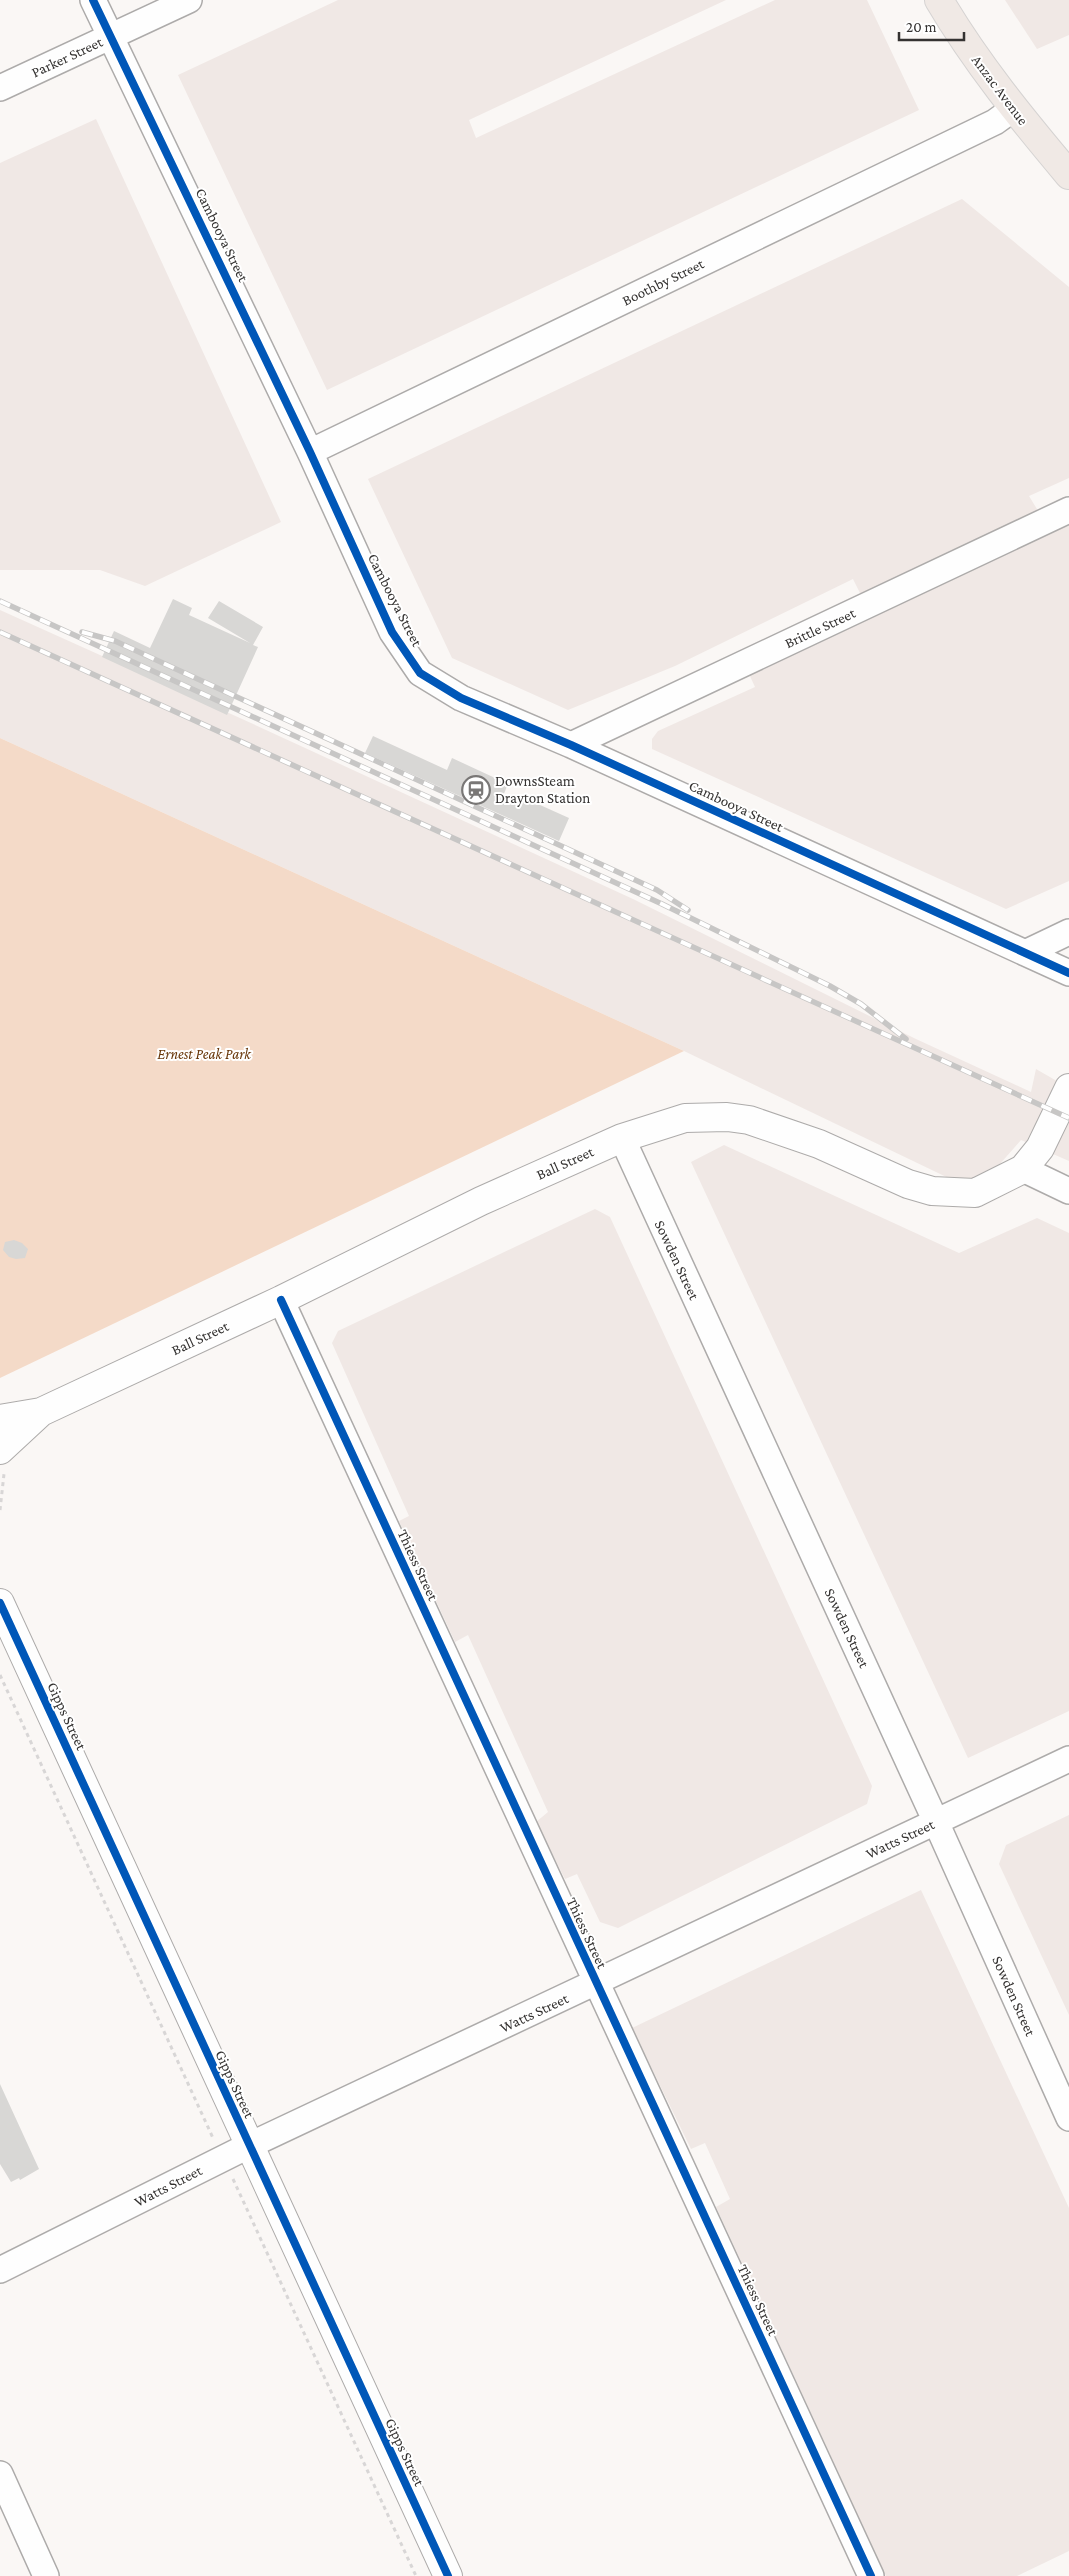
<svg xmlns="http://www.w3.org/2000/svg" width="1069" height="2576" viewBox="0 0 1069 2576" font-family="'Crimson Pro',serif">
<rect width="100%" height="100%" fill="#faf7f5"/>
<path fill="#f0e8e5" d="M338 0H726L469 120 476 138 775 0H867L919 110 327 390 178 75Z
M1005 0H1069V35L1037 49Z
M96 119 281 522 145 586 100 570H0V163Z
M962 199 1069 287V478L1029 496 1040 514 863 599 853 579 675 666 568 710 452 658 368 479Z
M1069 522V881L1006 909 652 749V739L658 731 755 687 749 674Z
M0 610 251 723 633 899 916 1039 1031 1092 1036 1069 1069 1088V1161L1021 1140 999 1165 961 1184 684 1051 0 738Z
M724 1145 959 1253 1037 1218 1069 1233V1711L968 1758 691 1162Z
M595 1209 610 1217 872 1786 867 1804 618 1928 600 1922 577 1874 565 1879 536 1822 548 1812 468 1635 455 1642 399 1521 409 1516 332 1343 338 1331Z
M1069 1815V2015L999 1864 1006 1845Z
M921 1890 1069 2208V2551L1017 2576H886L716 2207 730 2199 705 2143 691 2149 632 2028Z"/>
<path fill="#f4dac8" d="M0 738 684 1051 0 1378Z"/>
<path fill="#d8d7d5" d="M173 599 192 608 189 615 250 643 208 618 219 601 263 627 253 645 258 647 227 715 102 657 114 631 150 648Z
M373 736 447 770 452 758 508 784 503 796 517 803 520 796 569 818 559 841 365 753Z
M14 1240 22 1243 28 1249 25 1258 16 1259 9 1257 3 1250 5 1242Z
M0 2084 39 2169 20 2180 19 2178 11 2182 0 2164Z"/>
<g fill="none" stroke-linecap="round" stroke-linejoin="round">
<defs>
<path id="minor" d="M93 0 310 452 392 632 420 673 461 698 571 745 1069 973
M0 88 189 0
M310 452 995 122 1013 109
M571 745 1069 510
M1025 953 1069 932
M622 1138 936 1822 1069 2118
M1023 1169 1069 1191
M281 1300 871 2576
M0 2270 248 2146 1069 1759
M0 2474 46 2576"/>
<path id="secondary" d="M0 1419 41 1412 281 1300 481 1201 622 1138 685 1118 727 1117 749 1120 819 1144 908 1184 932 1191 975 1193 1023 1169 1040 1148 1069 1088
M0 1450 41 1412
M0 1603 448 2576"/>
<path id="trunk" d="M939 0C976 63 1022 119 1069 175"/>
</defs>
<use href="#minor" stroke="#adabaa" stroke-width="28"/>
<use href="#secondary" stroke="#adabaa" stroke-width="30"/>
<use href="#trunk" stroke="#d5d3d2" stroke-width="30"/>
<path stroke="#d8d6d6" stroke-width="3" stroke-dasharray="4 4" stroke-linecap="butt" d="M0 1510 4 1474
M0 1675 213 2138
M233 2179 416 2576"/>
<use href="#minor" stroke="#fefefe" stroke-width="25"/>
<use href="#secondary" stroke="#fefefe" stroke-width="28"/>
<use href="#trunk" stroke="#f0e9e5" stroke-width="28"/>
<defs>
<path id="rail" d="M0 601 662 904 830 986 861 1004 906 1039
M0 632 1069 1118
M82 632 115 641 657 890 688 910"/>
</defs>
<use href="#rail" stroke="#c7c6c5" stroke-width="5.5"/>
<use href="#rail" stroke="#fff" stroke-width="4" stroke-dasharray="11" stroke-linecap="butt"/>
<defs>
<path id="cycleway" d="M93 0 310 452 392 632 420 673 461 698 571 745 1069 973
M281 1300 871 2576
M0 1603 448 2576"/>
</defs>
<use href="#cycleway" stroke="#fff" stroke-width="11"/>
<use href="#cycleway" stroke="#0057b8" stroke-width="8"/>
</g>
<defs>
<symbol id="station-ring" viewBox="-11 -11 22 22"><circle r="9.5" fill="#fff" stroke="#797776" stroke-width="1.5"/><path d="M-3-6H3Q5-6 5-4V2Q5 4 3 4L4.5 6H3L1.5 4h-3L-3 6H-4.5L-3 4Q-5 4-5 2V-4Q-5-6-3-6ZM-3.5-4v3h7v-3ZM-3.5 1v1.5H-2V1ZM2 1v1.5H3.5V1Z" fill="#797776"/></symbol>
</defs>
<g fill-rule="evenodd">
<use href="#station-ring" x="460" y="774" width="32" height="32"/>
</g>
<g text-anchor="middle" stroke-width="4" stroke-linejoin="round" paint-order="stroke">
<g font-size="15" fill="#343231" stroke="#fff">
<text transform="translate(67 57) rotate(-25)" y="5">Parker Street</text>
<text transform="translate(1000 90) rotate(53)" y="5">Anzac Avenue</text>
<text transform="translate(222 235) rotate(64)" y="5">Cambooya Street</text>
<text transform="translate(663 282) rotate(-26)" y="5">Boothby Street</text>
<text transform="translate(395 600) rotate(63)" y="5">Cambooya Street</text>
<text transform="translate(820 628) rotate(-25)" y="5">Brittle Street</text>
<text transform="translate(736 806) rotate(25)" y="5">Cambooya Street</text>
<text transform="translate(565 1163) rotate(-24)" y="5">Ball Street</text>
<text transform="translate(677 1260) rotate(65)" y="5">Sowden Street</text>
<text transform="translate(200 1338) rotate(-25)" y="5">Ball Street</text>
<text transform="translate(418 1565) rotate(65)" y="5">Thiess Street</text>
<text transform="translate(847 1628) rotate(65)" y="5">Sowden Street</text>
<text transform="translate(67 1716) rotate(65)" y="5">Gipps Street</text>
<text transform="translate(900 1839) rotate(-25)" y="5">Watts Street</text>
<text transform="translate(587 1933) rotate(65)" y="5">Thiess Street</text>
<text transform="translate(1014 1996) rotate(66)" y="5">Sowden Street</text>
<text transform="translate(534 2013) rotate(-25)" y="5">Watts Street</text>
<text transform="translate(235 2084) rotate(65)" y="5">Gipps Street</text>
<text transform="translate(168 2186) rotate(-27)" y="5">Watts Street</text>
<text transform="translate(758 2300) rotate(65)" y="5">Thiess Street</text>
<text transform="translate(405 2452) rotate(65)" y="5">Gipps Street</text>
</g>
<g font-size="15" fill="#343231" stroke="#fff" text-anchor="start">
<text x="495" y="786">DownsSteam<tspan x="495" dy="17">Drayton Station</tspan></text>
</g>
<g font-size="15" font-style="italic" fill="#683609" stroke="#fff">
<text x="204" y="1059">Ernest Peak Park</text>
</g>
</g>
<path d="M899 32v8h65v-8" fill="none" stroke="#343231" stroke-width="2.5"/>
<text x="906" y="32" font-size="15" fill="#343231" stroke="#ffffff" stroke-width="4" paint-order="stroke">20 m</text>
</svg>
